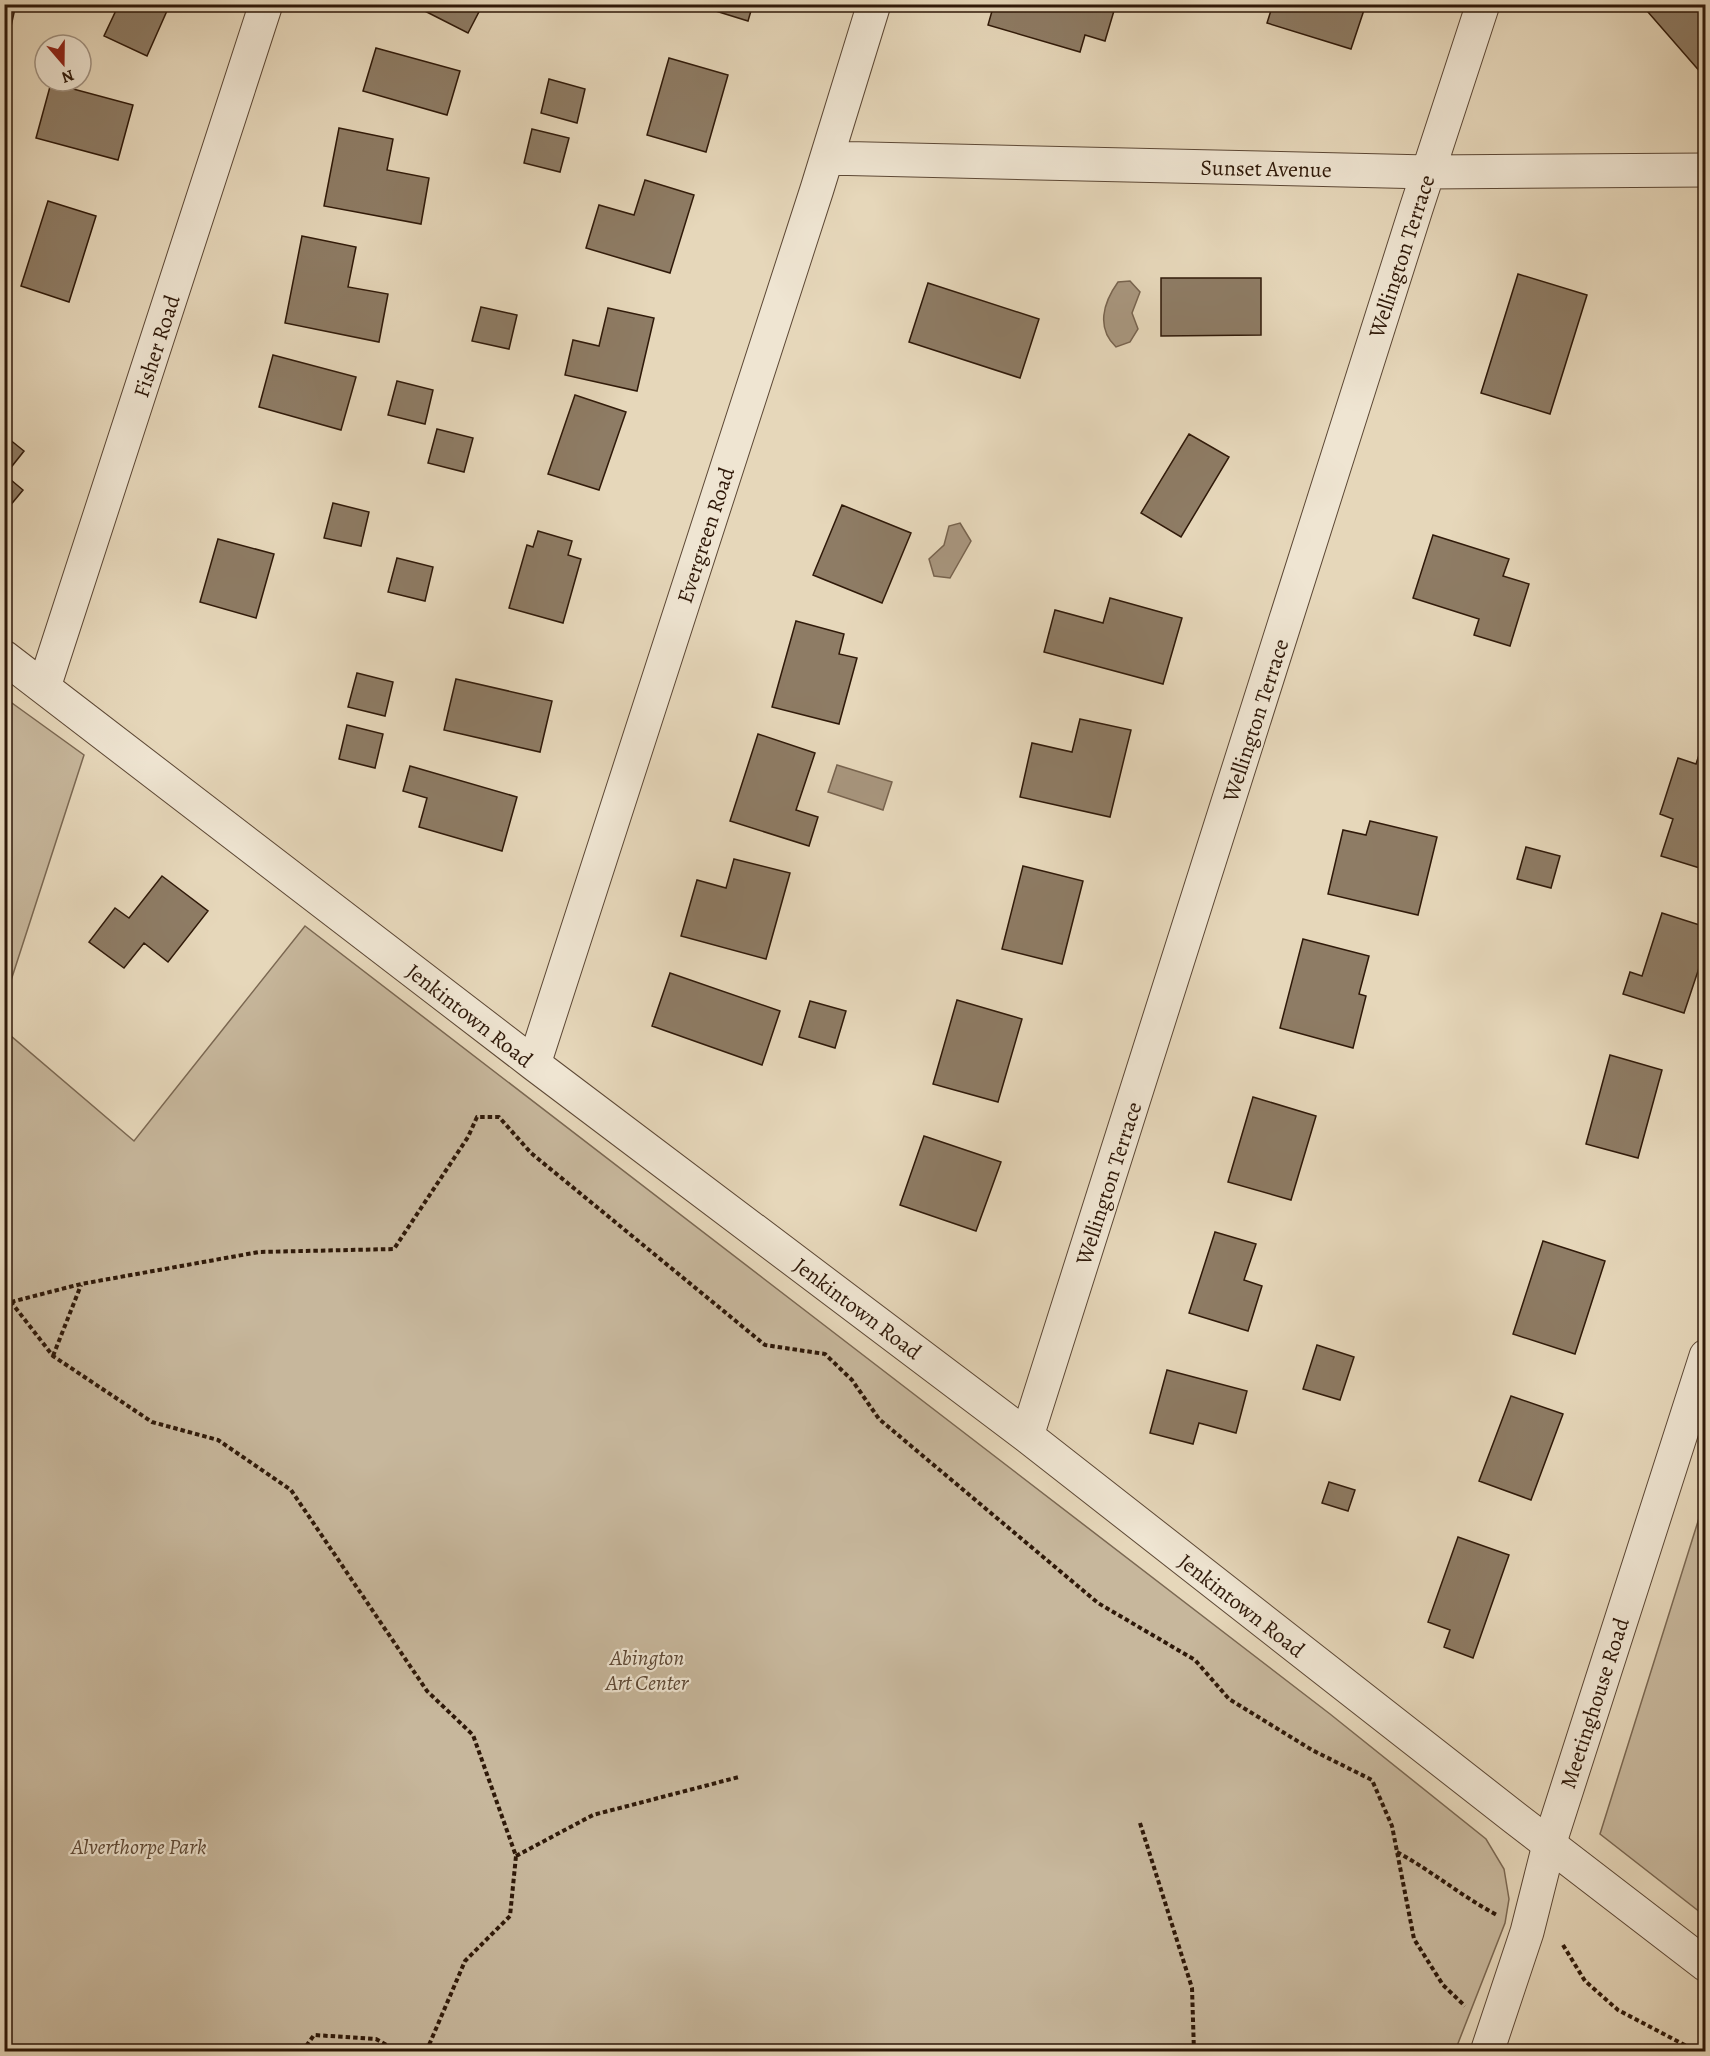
<svg xmlns="http://www.w3.org/2000/svg" width="1710" height="2056" viewBox="0 0 1710 2056" font-family="Alegreya,serif">
<rect width="100%" height="100%" fill="#e6d7ba"/>
<filter id="stains"><feTurbulence type="fractalNoise" baseFrequency=".00333" numOctaves="4"/><feColorMatrix values="0 0 0 0 .2 0 0 0 0 .09 0 0 0 0 .02 0 0 0 .5 -.17"/></filter>
<radialGradient id="worn" r=".72"><stop offset=".6" stop-color="#630" stop-opacity="0"/><stop offset="1" stop-color="#630" stop-opacity=".3"/></radialGradient>
<path fill="#c7b79c" stroke="#7b6852" stroke-width="1.5" d="M5 698 84 755 5 999Z
M305 926 1330 1714 1486 1839 1504 1869 1509 1899 1505 1923 1455 2051H5V1031L134 1141Z
M1705 1499V1916L1600 1834Z"/>
<path fill="#a8967e" stroke="#78644f" stroke-width="1.5" d="M1130 281 1140 292 1132 313 1138 329 1130 342 1116 347C1096 328 1103 303 1118 282Z
M960 523 971 541 950 578 934 576 929 559 944 545 949 526Z
M837 765 892 782 883 810 828 792Z"/>
<path fill="#8e7c65" stroke="#2f1909" stroke-width="1.5" d="M4 4H16L9 35 4 34Z
M119 4H170L147 56 104 36Z
M411 4H483L468 33Z
M693 4H753L748 21Z
M994 4H1116L1105 41 1085 35 1080 52 988 25Z
M1273 4H1366L1351 49 1267 23Z
M1641 4H1706V71L1702 74Z
M376 48 460 71 447 115 363 91Z
M669 58 728 75 706 152 647 135Z
M549 79 585 89 577 123 541 113Z
M51 83 133 105 118 160 36 138Z
M339 128 393 139 387 170 429 178 421 224 324 206Z
M532 129 569 138 560 172 524 163Z
M645 180 694 195 670 273 586 248 599 205 634 215Z
M48 201 96 216 69 302 21 286Z
M302 236 356 247 348 287 388 294 379 342 285 323Z
M1518 274 1587 295 1550 414 1481 393Z
M1161 278H1261V335L1161 336Z
M928 283 1039 319 1020 378 909 342Z
M481 307 517 315 509 349 472 341Z
M608 308 654 318 637 391 565 375 573 340 599 346Z
M273 355 356 377 341 430 259 407Z
M397 381 433 390 425 424 388 415Z
M575 395 626 412 599 490 548 474Z
M437 429 473 438 464 472 428 463Z
M1189 434 1229 457 1181 537 1141 513Z
M4 435 24 451 5 475 23 490 4 513Z
M333 503 369 512 361 546 324 538Z
M842 505 911 533 882 603 813 575Z
M538 531 572 541 568 555 581 559 563 623 509 608 527 545 533 547Z
M1433 535 1509 559 1503 576 1529 584 1510 646 1474 635 1479 619 1413 598Z
M218 539 274 554 256 618 200 602Z
M397 558 433 567 425 601 388 592Z
M1110 598 1182 618 1163 684 1044 652 1055 610 1103 623Z
M796 621 844 634 839 654 857 658 839 724 772 707Z
M357 673 393 682 385 716 348 707Z
M456 679 552 701 540 752 444 730Z
M1080 719 1131 730 1110 817 1020 797 1032 743 1072 752Z
M347 725 383 734 375 768 339 759Z
M758 734 815 753 796 810 818 817 809 846 730 821Z
M1703 743 1706 744V870L1661 856 1673 819 1660 814 1678 758 1696 764Z
M410 766 517 797 502 851 419 827 427 798 403 791Z
M1370 821 1437 837 1418 915 1328 894 1343 830 1366 835Z
M1526 847 1560 856 1551 888 1517 879Z
M734 859 790 873 766 959 681 936 697 880 726 888Z
M1023 866 1083 881 1062 964 1002 949Z
M162 876 208 911 168 962 144 943 124 968 89 942 115 908 129 918Z
M1662 913 1706 927V947L1684 1013 1623 994 1630 972 1642 976Z
M1303 939 1369 956 1359 994 1366 996 1353 1048 1280 1028Z
M670 973 780 1011 762 1065 652 1026Z
M957 1000 1022 1019 998 1102 933 1084Z
M810 1001 846 1011 835 1048 799 1037Z
M1610 1055 1662 1070 1638 1158 1586 1144Z
M1253 1097 1316 1116 1291 1200 1228 1182Z
M924 1136 1001 1162 976 1231 900 1205Z
M1215 1232 1256 1244 1244 1280 1262 1286 1248 1331 1189 1313Z
M1543 1241 1605 1261 1575 1354 1513 1334Z
M1317 1345 1354 1357 1340 1400 1303 1389Z
M1167 1370 1247 1391 1236 1433 1199 1423 1193 1444 1150 1433Z
M1511 1396 1563 1414 1531 1500 1479 1481Z
M1329 1482 1355 1490 1348 1511 1322 1503Z
M1458 1537 1509 1555 1473 1658 1444 1647 1450 1630 1428 1622Z"/>
<g fill="none" stroke-linecap="round" stroke-linejoin="round">
<defs>
<path id="minor" d="M827 158 1428 172 1706 170
M4 657 534 1064 1027 1436 1515 1818 1706 1965
M44 687 266 4
M534 1064 817 189 874 4
M1027 1436 1416 209 1483 4"/>
<path id="tertiary" d="M1487 2052 1527 1932 1549 1845 1706 1356"/>
</defs>
<use href="#minor" stroke="#5d4835" stroke-width="35"/>
<use href="#tertiary" stroke="#5d4835" stroke-width="35"/>
<path stroke="#2f1909" stroke-width="4" stroke-dasharray="4.5 3" stroke-linecap="butt" d="M4 1298 11 1302 53 1356 152 1422 218 1440 291 1490 427 1691 473 1735 516 1856 510 1916 465 1961 426 2052
M11 1302 81 1284 259 1252 394 1249 468 1137 477 1117H499L531 1153 765 1345 825 1354 852 1380 879 1419 1098 1603 1195 1660 1229 1699 1312 1750 1372 1780 1392 1826 1414 1939 1443 1985 1465 2006
M53 1356 81 1285
M1140 1823 1192 1988 1194 2052
M1397 1852C1432 1871 1461 1896 1497 1915
M516 1856 593 1815 739 1777
M1563 1945 1585 1981 1618 2010 1698 2052
M302 2052 314 2035 376 2039 399 2052"/>
<use href="#minor" stroke="#efe5d2" stroke-width="33"/>
<use href="#tertiary" stroke="#efe5d2" stroke-width="33"/>
</g>
<g text-anchor="middle" stroke-width="4.5" stroke-linejoin="round" paint-order="stroke">
<g font-size="22" fill="#2f1909" stroke="#efe5d2">
<text transform="translate(1266 168) rotate(1)" y="8">Sunset Avenue</text>
<text transform="translate(1401 256) rotate(-72)" y="8">Wellington Terrace</text>
<text transform="translate(156 346) rotate(-72)" y="8">Fisher Road</text>
<text transform="translate(705 535) rotate(-72)" y="8">Evergreen Road</text>
<text transform="translate(1255 720) rotate(-72)" y="8">Wellington Terrace</text>
<text transform="translate(470 1015) rotate(38)" y="8">Jenkintown Road</text>
<text transform="translate(1108 1183) rotate(-72)" y="8">Wellington Terrace</text>
<text transform="translate(858 1308) rotate(37)" y="8">Jenkintown Road</text>
<text transform="translate(1242 1605) rotate(38)" y="8">Jenkintown Road</text>
<text transform="translate(1594 1703) rotate(-72)" y="8">Meetinghouse Road</text>
</g>
<g font-size="22" font-style="italic" fill="#5d4835" stroke="#efe5d2">
<text x="647" y="1665">Abington<tspan x="647" dy="25">Art Center</tspan></text>
<text x="139" y="1854">Alverthorpe Park</text>
</g>
</g>
<rect width="1710" height="2056" fill="none" stroke="#e6d7ba" stroke-width="24"/>
<rect x="6" y="6" width="1698" height="2044" fill="none" stroke="#2f1909" stroke-width="3"/>
<rect x="12" y="12" width="1686" height="2032" fill="none" stroke="#2f1909" stroke-width="1.5"/>
<g transform="translate(63 63) rotate(160)"><circle r="28" fill="#efe5d2" stroke="#a29382" stroke-width="1.5"/>
<path d="M0-4.5L10 22L0 15L-10 22Z" fill="#8f2418"/>
<text y="-9" font-size="16" font-weight="bold" text-anchor="middle" fill="#2f1909">N</text>
</g>
<rect width="100%" height="100%" filter="url(#stains)"/>
<rect width="100%" height="100%" fill="url(#worn)"/>
</svg>
